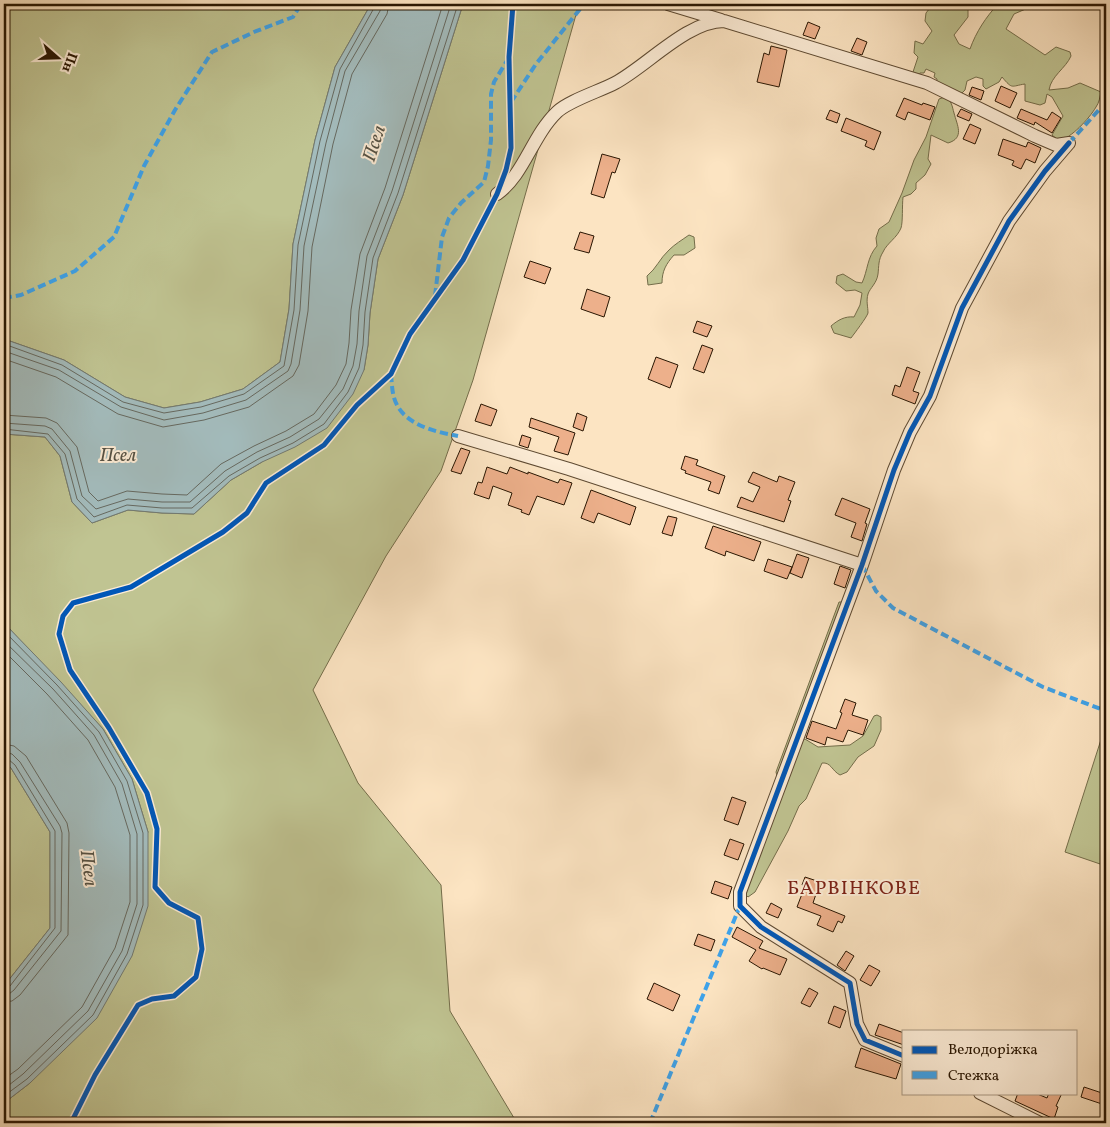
<svg xmlns="http://www.w3.org/2000/svg" width="1110" height="1127" viewBox="0 0 1110 1127" font-family="Vollkorn,serif">
<rect width="100%" height="100%" fill="#fce4c2"/>
<filter id="stains"><feTurbulence type="fractalNoise" baseFrequency=".004" numOctaves="4"/><feColorMatrix values="0 0 0 0 .2 0 0 0 0 .09 0 0 0 0 .02 0 0 0 .5 -.17"/></filter>
<radialGradient id="worn" r=".72"><stop offset=".6" stop-color="#630" stop-opacity="0"/><stop offset="1" stop-color="#630" stop-opacity=".3"/></radialGradient>
<path fill="#c0c492" stroke="#746d4a" d="M4 4H371L335 67 315 140 293 244 289 309 280 362 243 389 200 402 164 408 125 397 64 360 4 339Z
M463 4H579L473 380 441 471 386 556 313 690 358 783 441 885 450 1011 517 1123H4V1103L30 1083 148 832 132 779 103 729 4 623V434L45 437 60 456 72 502 92 523 128 510 162 513 194 514 231 480 262 462 364 370 368 345 370 313 378 259 403 195Z
M933 4 968 5V17L954 35 959 44 970 49C976 32 986 17 998 4H1028V8L1014 14 1006 29 1045 55 1056 47 1070 52 1071 56C1066 68 1051 76 1049 90L1068 88 1080 83 1101 92C1100 97 1099 103 1096 107 1089 119 1071 138 1059 141L1052 135 1063 116 1052 97 1047 94 1045 103 1040 105 1025 101V84C1011 86 1013 90 1002 77L999 82 986 89 983 86V79L976 77 967 81 965 90 960 95 936 85 937 79 934 77 935 73 926 69 924 73H920L918 77H915L913 72 918 57 914 53 915 41 923 44 932 31 925 21 926 13Z
M945 97C952 101 952 106 954 113 957 125 965 138 948 143L931 135 928 159 931 164 925 175 916 183V189L911 194 903 197C902 206 903 222 901 228 897 238 887 243 883 252 878 260 879 266 878 274 877 283 870 288 868 294 866 301 868 307 868 313 867 317 854 334 851 338L834 333 831 326C838 320 845 316 854 317L860 305 862 293 855 290 846 291 836 283 837 276 843 274 856 282 862 283C868 270 867 257 877 246L876 238 879 229 889 222 902 193 914 160 926 137 939 99Z
M689 235 694 237 695 248 684 255H674C666 264 662 271 662 283L648 285 647 276C656 269 660 258 669 250 675 244 682 240 689 235Z
M839 602H842L777 776 776 772Z
M877 715 881 717V730L874 746 858 757 847 772 840 775C832 771 831 762 822 763L806 799 799 806 788 831 755 892 748 897 746 895V887L801 740 805 739 818 747 850 745 863 736 874 716Z
M1106 724V866L1065 852Z
M4 761 11 768 50 832V928L4 986Z"/>
<path fill="#a3bcbd" stroke="#727a72" d="M371 4H463L403 195 378 259 370 313 368 345 364 370 353 394 327 428 295 447 262 462 231 480 194 514 162 513 128 510 92 523 72 502 60 456 45 437 4 434V339L64 360 125 397 164 408 200 402 243 389 280 362 289 309 293 244 315 140 335 67Z
M4 623 61 682 103 729 132 779 148 832V906L132 956 97 1018 30 1083 4 1103V986L50 928V832L11 768 4 761Z"/>
<g fill="none" stroke-linecap="round" stroke-linejoin="round">
<path stroke="#666960" stroke-width="1" d="M4 344 62 365 123 402 164 413 201 407 244 394 284 366 294 310 298 245 320 141 340 69 374 8 375 4
M4 351 59 370 121 407 164 420 203 413 246 400 288 371 291 364 300 310 304 246 326 143 345 71 380 11 381 4
M4 359 56 377 118 414 163 427 204 420 249 407 293 376 299 365 308 311 312 247 333 144 352 74 387 14 389 4
M4 415 46 418 57 423 77 447 89 492 98 501 127 491 162 494 187 495 221 464 254 446 286 431 314 414 336 385 346 364 349 343 351 310 360 254 385 188 443 4
M4 423 45 426 52 429 70 451 82 496 96 509 128 499 162 502H190L225 471 257 452 290 437 319 419 343 389 353 366 357 344 359 311 367 256 392 191 451 4
M4 429 48 434 65 454 77 499 94 517 127 505 162 508H192L229 476 260 458 293 443 324 424 348 392 359 368 363 345 365 312 373 258 398 193 458 4
M4 631 57 685 99 732 127 781 143 833V905L127 954 93 1015 27 1079 4 1096
M4 641 53 689 94 735 122 784 137 834V904L122 951 88 1011 23 1074 4 1089
M4 651 47 694 88 740 115 787 130 835V902L115 948 82 1007 18 1069 4 1079
M4 744 14 746 26 756 67 823 69 833 68 935 20 995 12 1001 4 1002
M4 752 12 754 20 762 60 826 62 833 61 931 14 990 9 994H4
M4 758 8 759 15 765 55 831V928L10 986 4 988"/>
</g>
<path fill="#edb08b" stroke="#291602" d="M808 22 820 27 815 39 803 35Z
M857 38 867 42 862 55 851 51Z
M771 46 787 50 779 87 757 82 764 53 769 55Z
M1001 86 1017 93 1010 108 995 101Z
M972 87 984 91 981 100 969 95Z
M904 98 922 105 923 103 935 107 930 120 908 112 905 120 896 116Z
M961 109 972 114 969 121 957 116Z
M1021 109 1047 120 1052 112 1061 118 1052 133 1035 122 1034 125 1017 118Z
M830 110 840 114 837 123 826 119Z
M846 118 881 132 874 150 865 146 867 141 841 131Z
M970 124 981 129 975 144 963 139Z
M1003 139 1026 147 1028 142 1041 148 1035 163 1026 159 1021 169 1012 165 1014 161 998 155Z
M602 154 620 159 615 173 612 172 604 198 591 194Z
M580 232 594 236 589 253 574 249Z
M530 261 551 268 545 284 524 277Z
M587 289 610 297 604 317 581 309Z
M697 321 712 326 707 337 693 332Z
M702 345 713 349 704 373 693 369Z
M656 357 678 365 670 388 648 379Z
M907 367 920 372 913 391 919 393 915 404 892 395 895 385 900 387Z
M481 404 497 410 491 426 475 421Z
M577 413 587 417 583 431 573 427Z
M531 418 575 433 568 455 554 451 559 437 529 427Z
M522 435 531 438 528 448 519 445Z
M461 448 470 451 461 474 451 471Z
M685 456 698 460 696 465 725 476 719 494 708 490 711 482 685 473 686 471 681 469Z
M487 467 507 474 510 467 528 474V472L558 483 560 479 572 483 564 505 537 496 529 515 521 512 522 510 508 505 512 493 493 486 489 499 474 494 478 482 482 483Z
M753 472 777 482 779 476 795 482 788 500 791 501 784 522 737 507 741 497 753 502 760 487 748 482Z
M591 490 636 507 630 525 598 513 594 523 581 518Z
M842 498 870 509 865 523 867 524 862 541 851 537 856 523 835 515Z
M668 516 677 518 672 536 662 533Z
M713 526 761 542 754 561 726 551 725 556 705 548Z
M797 554 809 558 802 578 790 573Z
M768 559 792 567 787 579 764 571Z
M840 566 851 570 845 588 834 584Z
M845 699 856 703 852 715 868 720 863 735 848 730 843 742 827 737 825 745 806 738 812 721 836 729 842 713 840 712Z
M732 797 746 802 738 825 724 820Z
M730 839 744 844 738 860 724 855Z
M805 877 820 882 813 903 845 916 842 923 838 921 833 932 817 925 821 916 797 907 805 886 802 885Z
M715 881 732 887 728 899 711 893Z
M771 903 782 909 778 918 766 913Z
M737 927 763 941 759 948 787 959 780 975 763 968 762 969 749 961 756 950 732 937Z
M698 934 715 940 711 951 694 945Z
M846 951 854 956 845 971 837 965Z
M869 965 880 971 871 986 860 980Z
M654 983 680 995 673 1011 647 999Z
M809 988 818 993 810 1007 801 1003Z
M834 1006 846 1011 840 1028 828 1023Z
M879 1024 904 1033V1045L875 1035Z
M861 1048 901 1064 896 1079 855 1067Z
M1084 1087 1105 1094 1102 1104 1081 1097Z
M1018 1093H1035L1047 1098 1049 1093H1062L1056 1106 1058 1107 1054 1119 1015 1101Z"/>
<g fill="none" stroke-linecap="round" stroke-linejoin="round">
<defs>
<path id="street" d="M668 4 721 20
M497 194C524 175 532 136 557 112 568 101 600 91 615 83 647 66 687 21 724 21L927 83 1035 136 1056 145 1069 143
M458 436 569 469 862 565
M904 1056 865 1040 857 1024 850 983 761 927 740 906V892L862 565 894 470 910 432 930 396 962 308 1009 221 1045 171 1069 143
M980 1093 1040 1123"/>
</defs>
<use href="#street" stroke="#5e4a32" stroke-width="14"/>
<use href="#street" stroke="#fdedd7" stroke-width="12"/>
<path stroke="#3ea2e9" stroke-width="4" stroke-dasharray="8 4" stroke-linecap="butt" d="M511 102 536 64 584 4
M1069 143 1106 102
M435 296 442 237 449 218 461 203 484 182 488 166 491 140V94L494 82 508 59
M4 298 21 295 75 271 114 237 144 166 175 110 212 52 254 32 293 17 301 4
M391 374C392 385 392 396 397 405 408 426 437 432 458 436
M862 565 876 591 893 608 1043 687 1106 711
M650 1123 740 906"/>
<defs>
<path id="cycleway" d="M904 1056 865 1040 857 1024 850 983 761 927 740 906V892L862 565 894 470 910 432 930 396 962 308 1009 221 1045 171 1069 143
M71 1123 95 1075 138 1005 152 999 174 996 196 977 202 949 198 918 169 903 155 887 157 829 147 793 109 728 70 670 59 634 63 616 73 603 131 587 223 532 247 513 266 483 324 445 357 405 391 374 410 334 463 260 497 194 506 170 511 148 509 57 513 4"/>
</defs>
<use href="#cycleway" stroke="#fdedd7" stroke-width="8"/>
<use href="#cycleway" stroke="#0057b8" stroke-width="5"/>
</g>
<g text-anchor="middle" stroke-width="4" stroke-linejoin="round" paint-order="stroke">
<g font-size="19" font-style="italic" fill="#545043" stroke="#fdedd7">
<text transform="translate(373 143) rotate(-72)" y="7">Псел</text>
<text x="118" y="461">Псел</text>
<text transform="translate(90 868) rotate(83)" y="7">Псел</text>
</g>
<g font-size="20" letter-spacing="1" fill="#7a1f14" stroke="#fdedd7">
<text x="854" y="894">БАРВІНКОВЕ</text>
</g>
</g>
<rect width="1110" height="1127" fill="none" stroke="#fce4c2" stroke-width="20"/>
<rect x="5" y="5" width="1100" height="1117" fill="none" stroke="#291602" stroke-width="2.5"/>
<rect x="10" y="10" width="1090" height="1107" fill="none" stroke="#291602"/>
<rect x="902" y="1030" width="175" height="65" fill="#fdedd7" stroke="#a89782"/>
<rect x="912" y="1046" width="25" height="8" fill="#0057b8" stroke="#a89782"/>
<text x="948" y="1054" font-size="15" fill="#291602">Велодоріжка</text>
<rect x="912" y="1071" width="25" height="8" fill="#3ea2e9" stroke="#a89782"/>
<text x="948" y="1080" font-size="15" fill="#291602">Стежка</text>
<g transform="translate(58 58) rotate(110)" stroke="#fdedd7" stroke-width="4" paint-order="stroke">
<path d="M0-4L9 19L0 12L-9 19Z" fill="#291602"/>
<text y="-8" font-size="14" font-weight="bold" text-anchor="middle" fill="#291602">Пн</text>
</g>
<rect width="100%" height="100%" filter="url(#stains)"/>
<rect width="100%" height="100%" fill="url(#worn)"/>
</svg>
